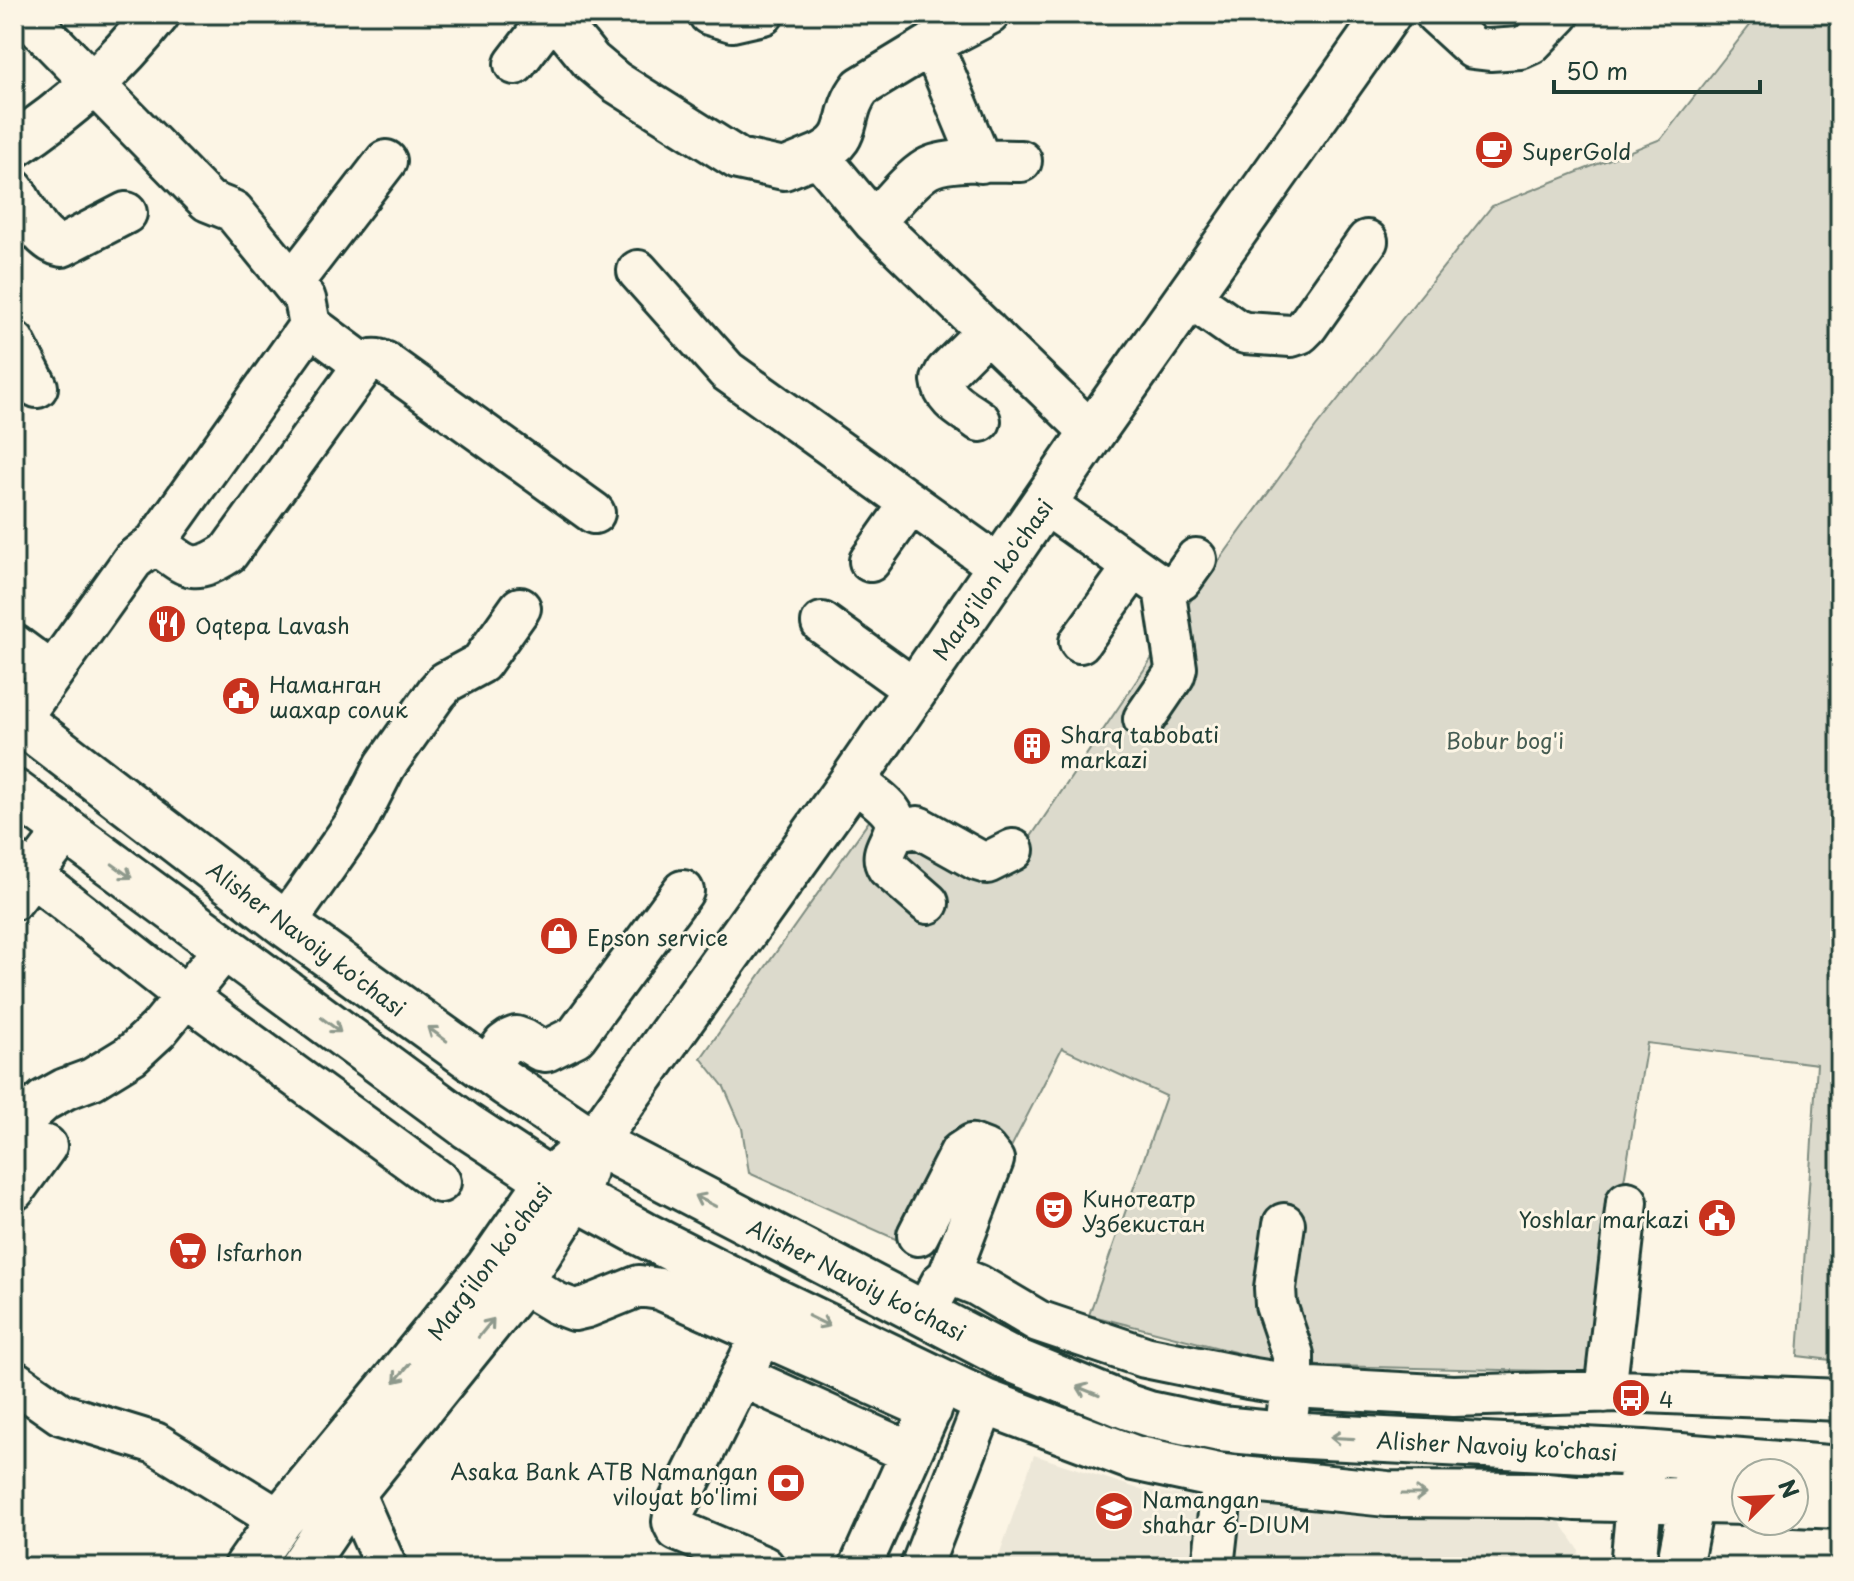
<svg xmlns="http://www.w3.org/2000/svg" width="1854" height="1581" viewBox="0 0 1854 1581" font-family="'Playpen Sans',sans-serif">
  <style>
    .built { fill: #ece7d8 }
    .green { fill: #dcdacc; stroke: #7e8c80; stroke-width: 2 }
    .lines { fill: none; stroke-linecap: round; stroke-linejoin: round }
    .minor-casing { stroke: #1f3d34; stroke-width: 46 }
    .major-casing { stroke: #1f3d34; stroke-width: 50 }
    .minor { stroke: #fcf5e5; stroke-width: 40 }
    .major { stroke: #fcf5e5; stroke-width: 44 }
    .oneway { stroke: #8e998c }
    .labels { text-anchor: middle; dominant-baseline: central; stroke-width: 6; stroke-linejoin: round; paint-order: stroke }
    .poi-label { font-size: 22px; fill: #1f3d34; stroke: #fcf5e5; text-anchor: start }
    .street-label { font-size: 22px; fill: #1f3d34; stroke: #fcf5e5 }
    .park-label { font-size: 22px; fill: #455c52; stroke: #fcf5e5 }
  </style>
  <rect width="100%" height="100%" fill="#fcf5e5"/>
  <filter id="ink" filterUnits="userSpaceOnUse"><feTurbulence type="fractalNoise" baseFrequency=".0125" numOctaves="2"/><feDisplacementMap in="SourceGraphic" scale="16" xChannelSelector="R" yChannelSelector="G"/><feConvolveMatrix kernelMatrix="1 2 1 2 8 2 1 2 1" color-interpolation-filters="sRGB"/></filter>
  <g filter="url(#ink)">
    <path class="built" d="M1034,1455L1139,1489L1215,1500L1205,1567H995Z
      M1236,1502L1556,1516L1579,1550L1576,1567H1226Z"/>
    <path class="green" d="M1759,14H1840V1361L1798,1356L1817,1064L1647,1043L1592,1372L1286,1365L1089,1315L1166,1096L1062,1048L951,1264L749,1173L742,1128L724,1087L701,1058L889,793L955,845L1030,838L1200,587L1316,427L1492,206L1661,139Z"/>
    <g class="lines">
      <g class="minor-casing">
        <path id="minor" d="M41,14L33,22L208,201L233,211L305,299L310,325
          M553,14L591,61L616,82L738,159L784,169L818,155
          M709,14L732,21L763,14
          M989,14L932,44L861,87C838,116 856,138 818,155L874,222L1092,433
          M1436,14L1473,48L1490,50L1520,48L1531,43L1559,14
          M932,44L981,162
          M515,64L553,14
          M14,190C27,210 38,241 62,246L126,213
          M874,222C889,206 910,179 927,169C947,157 997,161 1021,161
          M638,271L727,371L1000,567
          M292,283L386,161
          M1188,296L1235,329L1245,333L1291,336L1300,333L1307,326L1367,241
          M14,342L37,387
          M980,421C964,409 944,401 942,380L946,372L987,331
          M1044,503L1164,588L1176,668L1174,675L1144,719
          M155,543L310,325L364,365
          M870,561L911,503
          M1164,588L1181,580L1196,559
          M822,623L915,690
          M1080,642L1134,567
          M14,645L52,673
          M19,720L133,560L155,543C186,565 191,577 228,553L364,365C372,359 375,358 384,362L594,513
          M853,780C865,790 884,801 892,814C904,836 875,848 888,868L928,903
          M895,831L918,827L977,860L987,863L1013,850
          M14,861L187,997L440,1182
          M14,899L66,831
          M285,924L356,823L385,766L437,692L446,682L481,663L520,608
          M485,1069L504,1044L511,1039L516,1037L524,1040L540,1050L546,1051L576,1036L683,891
          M14,1133L27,1116L45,1100L65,1089L92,1079L131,1055L158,1030L226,947
          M14,1190L46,1146
          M1284,1224L1275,1288L1276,1305L1293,1355V1371L1288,1411
          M918,1235L960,1153L972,1145L985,1150L993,1160L948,1278
          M521,1282L556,1303L574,1310L587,1307L639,1286L660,1289L931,1410
          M924,1315L942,1282L948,1278L957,1277L977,1285L1038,1321L1145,1357L1248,1378L1311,1388L1453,1396L1620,1391L1840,1400
          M741,1376L911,1453
          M14,1381L61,1414L155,1443L280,1520
          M1605,1392L1627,1202
          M353,1492L386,1567
          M764,1567L677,1530L673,1522L675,1510L773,1312
          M860,1567L941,1386
          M921,1567L985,1402
          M1213,1567L1223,1477"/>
      </g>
      <g class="major-casing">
        <path id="major" d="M14,145C68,110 117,65 157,14
          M14,716L285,924L507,1084L594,1142L1013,1360L1128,1407L1149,1414L1220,1429L1285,1435L1644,1453L1840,1469
          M14,792L467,1126L575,1197L643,1234L773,1300L985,1402L1134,1458L1223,1477L1387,1494L1546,1495L1575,1498L1746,1502
          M1794,1504L1840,1506
          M247,1567L280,1520L488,1268L549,1180L594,1142L853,780L1092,433L1388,14
          M302,1567L353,1492L515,1291L575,1197L584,1170
          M1633,1567L1642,1471
          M1679,1567L1697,1475"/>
      </g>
      <use href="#minor" class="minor"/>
      <use href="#major" class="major"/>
    </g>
    <defs><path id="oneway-shaft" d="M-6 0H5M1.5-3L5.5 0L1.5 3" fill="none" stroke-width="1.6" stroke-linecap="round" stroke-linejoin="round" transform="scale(2)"/></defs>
    <g class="oneway">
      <use href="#oneway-shaft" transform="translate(122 871) rotate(36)"/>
      <use href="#oneway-shaft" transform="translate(331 1025) rotate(37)"/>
      <use href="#oneway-shaft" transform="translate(437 1034) rotate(-144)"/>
      <use href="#oneway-shaft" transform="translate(705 1201) rotate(-153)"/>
      <use href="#oneway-shaft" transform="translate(819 1321) rotate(26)"/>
      <use href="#oneway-shaft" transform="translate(486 1328) rotate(-51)"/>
      <use href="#oneway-shaft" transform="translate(402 1373) rotate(130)"/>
      <use href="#oneway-shaft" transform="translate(1088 1391) rotate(-158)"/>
      <use href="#oneway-shaft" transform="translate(1342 1438) rotate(-177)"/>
      <use href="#oneway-shaft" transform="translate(1414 1494)"/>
    </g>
  </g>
  <defs>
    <g id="cafe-disc" transform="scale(2)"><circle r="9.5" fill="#c8321e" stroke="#fcf5e5"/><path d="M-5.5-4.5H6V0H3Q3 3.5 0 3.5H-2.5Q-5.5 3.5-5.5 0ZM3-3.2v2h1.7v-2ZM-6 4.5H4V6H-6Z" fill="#fff"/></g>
    <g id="restaurant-disc" transform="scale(2)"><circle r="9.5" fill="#c8321e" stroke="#fcf5e5"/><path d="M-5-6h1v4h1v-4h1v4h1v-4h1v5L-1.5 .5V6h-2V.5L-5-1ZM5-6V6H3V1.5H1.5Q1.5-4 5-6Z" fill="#fff"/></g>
    <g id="civic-disc" transform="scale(2)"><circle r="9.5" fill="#c8321e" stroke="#fcf5e5"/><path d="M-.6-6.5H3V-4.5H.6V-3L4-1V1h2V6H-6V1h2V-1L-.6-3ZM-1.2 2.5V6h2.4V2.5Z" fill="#fff"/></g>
    <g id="building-disc" transform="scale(2)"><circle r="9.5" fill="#c8321e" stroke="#fcf5e5"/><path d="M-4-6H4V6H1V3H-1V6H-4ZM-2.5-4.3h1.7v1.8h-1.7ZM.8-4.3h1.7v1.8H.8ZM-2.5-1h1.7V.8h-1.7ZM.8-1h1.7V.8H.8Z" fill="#fff"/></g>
    <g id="shop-disc" transform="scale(2)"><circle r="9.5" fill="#c8321e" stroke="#fcf5e5"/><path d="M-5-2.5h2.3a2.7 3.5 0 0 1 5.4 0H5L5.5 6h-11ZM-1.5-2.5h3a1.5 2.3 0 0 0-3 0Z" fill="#fff"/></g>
    <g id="theatre-disc" transform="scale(2)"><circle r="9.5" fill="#c8321e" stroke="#fcf5e5"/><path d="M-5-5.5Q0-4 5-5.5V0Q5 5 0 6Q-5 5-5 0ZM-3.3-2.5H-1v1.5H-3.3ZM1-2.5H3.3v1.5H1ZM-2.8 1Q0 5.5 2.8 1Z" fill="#fff"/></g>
    <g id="supermarket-disc" transform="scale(2)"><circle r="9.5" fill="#c8321e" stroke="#fcf5e5"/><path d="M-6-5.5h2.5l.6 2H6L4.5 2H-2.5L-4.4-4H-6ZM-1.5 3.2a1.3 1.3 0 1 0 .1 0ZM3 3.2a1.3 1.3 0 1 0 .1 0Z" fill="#fff"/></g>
    <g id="bus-disc" transform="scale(2)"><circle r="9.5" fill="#c8321e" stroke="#fcf5e5"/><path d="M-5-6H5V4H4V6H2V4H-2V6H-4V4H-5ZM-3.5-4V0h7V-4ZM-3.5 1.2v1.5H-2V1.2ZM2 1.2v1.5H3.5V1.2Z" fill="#fff"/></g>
    <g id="bank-disc" transform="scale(2)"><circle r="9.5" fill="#c8321e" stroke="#fcf5e5"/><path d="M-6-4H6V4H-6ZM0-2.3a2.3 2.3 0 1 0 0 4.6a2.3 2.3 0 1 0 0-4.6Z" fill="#fff"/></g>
    <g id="school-disc" transform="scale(2)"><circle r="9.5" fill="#c8321e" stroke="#fcf5e5"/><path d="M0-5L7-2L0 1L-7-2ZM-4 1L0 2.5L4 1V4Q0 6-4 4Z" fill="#fff"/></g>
  </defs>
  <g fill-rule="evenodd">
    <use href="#cafe-disc" x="1494" y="150"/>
    <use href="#restaurant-disc" x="167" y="624"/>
    <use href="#civic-disc" x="241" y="696"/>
    <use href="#building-disc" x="1032" y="746"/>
    <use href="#shop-disc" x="559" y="936"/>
    <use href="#theatre-disc" x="1054" y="1210"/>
    <use href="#civic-disc" x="1717" y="1218"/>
    <use href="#supermarket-disc" x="188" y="1251"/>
    <use href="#bus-disc" x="1631" y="1398"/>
    <use href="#bank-disc" x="786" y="1483"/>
    <use href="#school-disc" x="1114" y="1511"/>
  </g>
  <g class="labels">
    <g class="poi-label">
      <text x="1522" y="150">SuperGold</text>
      <text x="195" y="624">Oqtepa Lavash</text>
      <text x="269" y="683">Наманган<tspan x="269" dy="25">шахар солик</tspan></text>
      <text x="1060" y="733">Sharq tabobati<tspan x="1060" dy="25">markazi</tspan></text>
      <text x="587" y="936">Epson service</text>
      <text x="1082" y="1197">Кинотеатр<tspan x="1082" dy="25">Узбекистан</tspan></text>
      <text x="1689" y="1218" text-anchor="end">Yoshlar markazi</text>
      <text x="216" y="1251">Isfarhon</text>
      <text x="1659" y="1398">4</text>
      <text x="758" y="1470" text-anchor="end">Asaka Bank ATB Namangan<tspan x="758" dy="25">viloyat bo'limi</tspan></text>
      <text x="1142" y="1498">Namangan<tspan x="1142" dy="25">shahar 6-DIUM</tspan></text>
    </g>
    <g class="street-label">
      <text transform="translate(992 579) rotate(-55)">Marg'ilon ko'chasi</text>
      <text transform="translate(307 938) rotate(37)">Alisher Navoiy ko'chasi</text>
      <text transform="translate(489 1261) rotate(-53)">Margʻilon koʻchasi</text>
      <text transform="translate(857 1279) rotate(27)">Alisher Navoiy ko'chasi</text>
      <text transform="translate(1497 1445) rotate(3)">Alisher Navoiy ko'chasi</text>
    </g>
    <g class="park-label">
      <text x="1505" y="739">Bobur bog'i</text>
    </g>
  </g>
  <rect width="1854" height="1581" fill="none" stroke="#fcf5e5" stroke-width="48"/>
  <rect x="24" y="24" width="1806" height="1533" fill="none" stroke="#1f3d34" stroke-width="3" filter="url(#ink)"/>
  <g transform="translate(1770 1497) rotate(66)"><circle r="38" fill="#fcf5e5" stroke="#a4ab9e" stroke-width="2"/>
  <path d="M0-6L14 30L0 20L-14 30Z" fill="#c8321e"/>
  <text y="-12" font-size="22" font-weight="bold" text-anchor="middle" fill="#1f3d34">N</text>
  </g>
  <path d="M1554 80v12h206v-12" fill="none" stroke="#1f3d34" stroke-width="4"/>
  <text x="1566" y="80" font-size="24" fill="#1f3d34" stroke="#fcf5e5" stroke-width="6" paint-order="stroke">50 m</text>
</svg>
